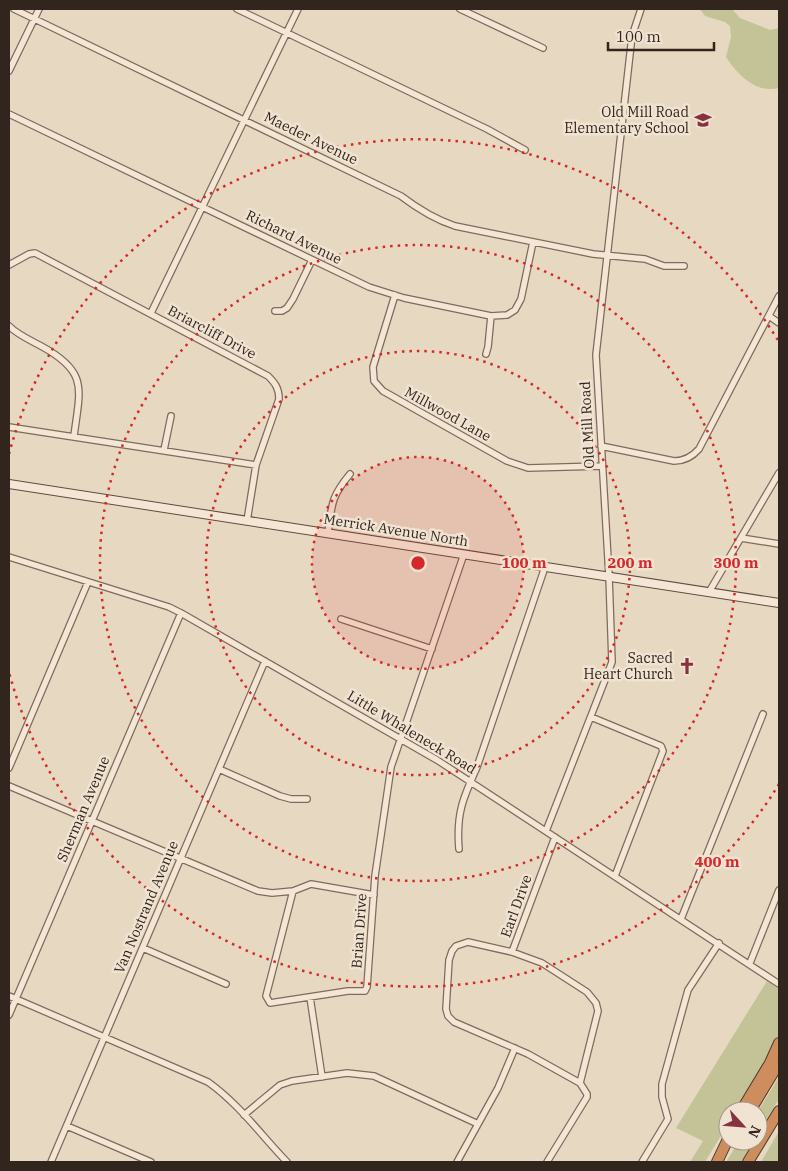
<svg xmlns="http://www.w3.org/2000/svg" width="788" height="1171" viewBox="0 0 788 1171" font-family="'IBM Plex Serif',serif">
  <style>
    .green { fill: #c4c398 }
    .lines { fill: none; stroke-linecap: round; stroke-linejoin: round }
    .minor-casing { stroke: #7f6a5c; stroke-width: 8 }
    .secondary-casing { stroke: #614c3f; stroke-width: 10 }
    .motorway-casing { stroke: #4d3a30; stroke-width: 12 }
    .minor { stroke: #f4e6d4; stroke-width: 5.5 }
    .secondary { stroke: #f4e6d4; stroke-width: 8 }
    .motorway { stroke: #cd8d5d; stroke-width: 10 }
    .ring { fill: none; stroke: #d62828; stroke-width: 2.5; stroke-dasharray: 2.5 5 }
    .labels { text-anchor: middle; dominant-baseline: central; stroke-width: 5; stroke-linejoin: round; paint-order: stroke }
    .poi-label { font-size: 14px; fill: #31251e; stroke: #f0e3d1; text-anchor: end }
    .street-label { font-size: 14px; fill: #31251e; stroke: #f0e3d1 }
    .centre { fill: #d62828; stroke: #f0e3d1; stroke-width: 2.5 }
    .ring-label { font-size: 15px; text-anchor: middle; font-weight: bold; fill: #d62828; stroke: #f0e3d1; stroke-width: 5; stroke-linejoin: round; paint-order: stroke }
  </style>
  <rect width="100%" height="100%" fill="#e7d8c2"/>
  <path class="green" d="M700,9H732L740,18L770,30L779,28V88C756,94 737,74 726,57L731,37L730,26L725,22L705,16Z
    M767,981L779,989V1034L770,1056L736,1111H728V1124L705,1162H690L703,1141L676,1128Z
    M779,1077V1099L758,1134V1111Z
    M779,1131V1162H761Z
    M739,1141H754L741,1162H726Z"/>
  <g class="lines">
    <g class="minor-casing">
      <path id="minor" d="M14,9L401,196C418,209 434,219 455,226L593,254L645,259L664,266H684
        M237,9L487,129L525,150
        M460,9L543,48
        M9,71L39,9
        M9,114L369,287L404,298L491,316L507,315L515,310L521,299L533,242
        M9,265L29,254L35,253L268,376C275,383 279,388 279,399L256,465L247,521
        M395,295L373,367L374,381L383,391L507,461L528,468L602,466
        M275,311H282L287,308L293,299L312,260
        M151,313L298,9
        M769,316L779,323
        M9,326C18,335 30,340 41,346C89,372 80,389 74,436
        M486,354L488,347L491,316
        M9,427L256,465
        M601,446L674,461C685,461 692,457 699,449L779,296
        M164,450L171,416
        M328,532C332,504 331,497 350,474
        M741,538L779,544
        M9,557L169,607L181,613L437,760L779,984
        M709,592L779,473
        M341,619L432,649
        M591,717L661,746L663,751L615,876
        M9,768L88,582
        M219,769L280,796L291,799H307
        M9,786L258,891L272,893L293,891L311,884L374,895
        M546,831L612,662L609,576L596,355L632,36L641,9
        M459,849C456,814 463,798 477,767L545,567
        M293,891L266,996L270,1003L348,991H365L367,987L375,876L391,767L464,554
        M681,919L763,714
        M143,948L226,984
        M512,952L555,837
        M750,963L779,890
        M9,996L208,1082C239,1104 261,1135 287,1162
        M310,997L322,1077
        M9,1015L181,613
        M244,1115L280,1085L292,1081L347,1073L374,1076L478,1124
        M67,1126L151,1162
        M51,1162L265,661
        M457,1162L498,1088L515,1048
        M547,1162L587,1097V1094L580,1083L598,1011L596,1003L587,992L542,963L512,952L468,942L456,946L452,951L449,960L446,1009L448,1016L454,1022L528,1054L580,1083
        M642,1162L668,1119L662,1097V1084L688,990L719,943"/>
    </g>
    <g class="secondary-casing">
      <path id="secondary" d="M9,484L779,603"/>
    </g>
    <g class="motorway-casing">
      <path id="motorway" d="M741,1111L770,1063L779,1043
        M750,1111L779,1063
        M717,1162L728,1139
        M748,1162L779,1111"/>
    </g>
    <use href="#minor" class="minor"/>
    <use href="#secondary" class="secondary"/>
    <use href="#motorway" class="motorway"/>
  </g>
  <circle cx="418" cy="563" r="106" fill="#d62828" fill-opacity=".12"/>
  <g class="ring">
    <circle cx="418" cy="563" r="106"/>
    <circle cx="418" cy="563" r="212"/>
    <circle cx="418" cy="563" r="318"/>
    <path d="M779 784A423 423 0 0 1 9 672M9 454A423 423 0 0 1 779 342"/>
  </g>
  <defs>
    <g id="school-bare" transform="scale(1.35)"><path d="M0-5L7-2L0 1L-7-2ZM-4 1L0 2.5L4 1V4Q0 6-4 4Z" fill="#86333f" stroke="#f0e3d1" stroke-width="2.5" paint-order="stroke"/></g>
    <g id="church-bare" transform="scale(1.35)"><path d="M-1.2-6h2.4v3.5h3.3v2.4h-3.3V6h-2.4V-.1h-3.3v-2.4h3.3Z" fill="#86333f" stroke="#f0e3d1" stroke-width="2.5" paint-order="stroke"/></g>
  </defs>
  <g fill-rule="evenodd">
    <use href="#school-bare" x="703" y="120"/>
    <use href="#church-bare" x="687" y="666"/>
  </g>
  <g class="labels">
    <g class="poi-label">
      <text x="689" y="112">Old Mill Road<tspan x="689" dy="16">Elementary School</tspan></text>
      <text x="673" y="658">Sacred<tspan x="673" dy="16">Heart Church</tspan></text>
    </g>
    <g class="street-label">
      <text transform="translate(311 138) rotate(26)">Maeder Avenue</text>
      <text transform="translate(294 237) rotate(26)">Richard Avenue</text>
      <text transform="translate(212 332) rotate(28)">Briarcliff Drive</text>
      <text transform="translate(448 414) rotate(29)">Millwood Lane</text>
      <text transform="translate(587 425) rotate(-93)">Old Mill Road</text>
      <text transform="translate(396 530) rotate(9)">Merrick Avenue North</text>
      <text transform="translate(412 732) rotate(31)">Little Whaleneck Road</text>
      <text transform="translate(83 809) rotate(-67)">Sherman Avenue</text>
      <text transform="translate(516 906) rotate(-70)">Earl Drive</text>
      <text transform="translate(146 907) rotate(-67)">Van Nostrand Avenue</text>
      <text transform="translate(359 931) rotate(-86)">Brian Drive</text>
    </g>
  </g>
  <circle cx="418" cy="563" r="8" class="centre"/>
  <g class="ring-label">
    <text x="524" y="568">100 m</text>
    <text x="630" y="568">200 m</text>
    <text x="736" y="568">300 m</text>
    <text x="717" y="867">400 m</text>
  </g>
  <rect width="788" height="1171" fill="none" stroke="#31251e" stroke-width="20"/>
  <g transform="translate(743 1126) rotate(116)"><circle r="24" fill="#f0e3d1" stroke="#a49789"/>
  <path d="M0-4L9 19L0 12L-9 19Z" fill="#86333f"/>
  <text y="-8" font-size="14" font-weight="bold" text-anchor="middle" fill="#31251e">N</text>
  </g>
  <path d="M608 42v8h106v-8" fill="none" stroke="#31251e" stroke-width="2.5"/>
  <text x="616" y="42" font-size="15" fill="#31251e" stroke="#f0e3d1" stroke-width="4" paint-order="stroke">100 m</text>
</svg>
